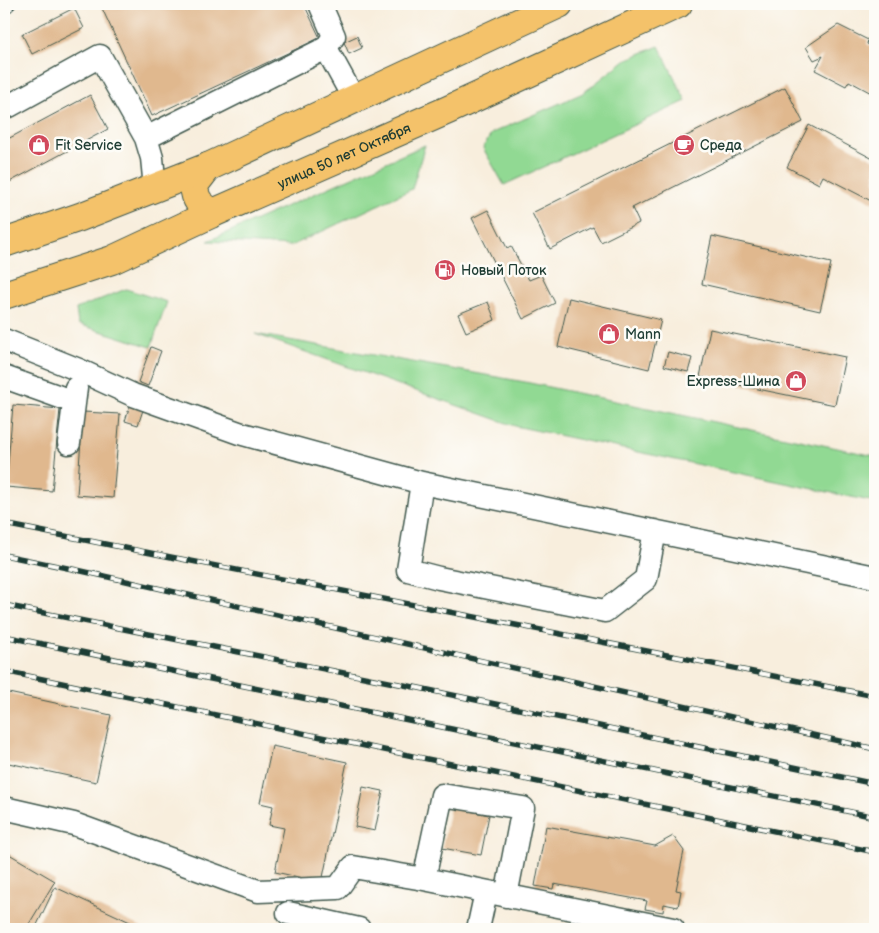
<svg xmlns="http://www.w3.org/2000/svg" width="879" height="933" viewBox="0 0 879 933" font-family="'Balsamiq Sans',sans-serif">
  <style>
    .green { fill: #91d993; stroke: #588b64 }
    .building { fill: #e0b88e }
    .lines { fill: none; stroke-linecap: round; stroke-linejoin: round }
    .minor-casing { stroke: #40584d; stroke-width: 25 }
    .major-casing { stroke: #40584d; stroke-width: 30 }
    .minor { stroke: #fff; stroke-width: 22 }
    .major { stroke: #f4c26a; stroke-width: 28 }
    .rail-casing { stroke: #1f3d34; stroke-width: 5.5 }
    .rail { stroke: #fdfcf7; stroke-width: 4; stroke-dasharray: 11; stroke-linecap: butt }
    .labels { text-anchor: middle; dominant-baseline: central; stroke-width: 5; stroke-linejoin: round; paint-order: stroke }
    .poi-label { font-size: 14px; fill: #1f3d34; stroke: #fdfcf7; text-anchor: start }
    .street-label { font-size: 14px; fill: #1f3d34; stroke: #fdfcf7 }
  </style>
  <rect width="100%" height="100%" fill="#fdfcf7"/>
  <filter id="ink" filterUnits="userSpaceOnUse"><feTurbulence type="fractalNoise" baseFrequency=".02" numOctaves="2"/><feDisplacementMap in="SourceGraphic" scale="10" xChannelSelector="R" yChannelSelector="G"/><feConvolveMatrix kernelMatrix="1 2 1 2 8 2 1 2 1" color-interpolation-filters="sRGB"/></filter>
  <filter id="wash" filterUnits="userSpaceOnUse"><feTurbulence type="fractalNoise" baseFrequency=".0096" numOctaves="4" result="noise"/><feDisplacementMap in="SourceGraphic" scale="20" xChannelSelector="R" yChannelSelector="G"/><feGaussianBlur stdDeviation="1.12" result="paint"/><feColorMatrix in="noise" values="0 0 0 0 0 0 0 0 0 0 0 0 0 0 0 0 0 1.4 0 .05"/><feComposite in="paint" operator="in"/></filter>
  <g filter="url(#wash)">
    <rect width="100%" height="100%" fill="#f8eedd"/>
    <path class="green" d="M659,46L686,101L504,185L483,148L492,133L583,93L625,60Z
      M425,145L412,189L291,246L208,241Z
      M126,289L167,302L151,347L78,324L76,309Z
      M255,334L525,382L875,456V502L515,426Z"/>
    <g id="blocks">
      <path class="building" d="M100,4H304L320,38L152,116Z
        M74,8L84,28L32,54L22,34Z
        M838,25L868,40L867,44L875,48V95L849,81L846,86L815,70L823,56L814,60L806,47Z
        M357,36L362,48L349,54L344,42Z
        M785,87L803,122L632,208L639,223L601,242L593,227L550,249L532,213Z
        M90,95L108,129L4,185V141Z
        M809,125L875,160V203L823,176L819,184L787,167Z
        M488,210L507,248L511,246L529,280L541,275L555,303L523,319L472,218Z
        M712,236L831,263L820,311L702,284Z
        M569,298L661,320L649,369L558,347Z
        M488,302L495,320L466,332L458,314Z
        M710,329L845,357L835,405L700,377Z
        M151,347L161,351L148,386L138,382Z
        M668,352L692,358L688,372L664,366Z
        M13,405L60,409L52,491L6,487Z
        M130,405L143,410L138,425L125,421Z
        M83,412L120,414L113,498L77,495Z
        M4,692L111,715L96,782L4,762Z
        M272,746L347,762L322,882L275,872L284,828L269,825L273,806L260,803Z
        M363,787L383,791L375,831L355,827Z
        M450,807L489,815L481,855L442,848Z
        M546,826L655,846L673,836L684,851L676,890L681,891L678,907L664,904L663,912L645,909L647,901L554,884L553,889L535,886Z
        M4,851L55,881L26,929H4Z
        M55,887L145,929H35Z"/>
    </g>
  </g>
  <g filter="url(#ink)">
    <use href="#blocks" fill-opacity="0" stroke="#40584d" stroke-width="1"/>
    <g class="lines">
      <g class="minor-casing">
        <path id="minor" d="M320,4L334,36L326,48
          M9,106L100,56L146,138L152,158L155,188
          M146,138L326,48L354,99
          M4,340L79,370L133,395L239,433L422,483L875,577
          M4,377L74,402
          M69,443L76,388
          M422,483L408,570L439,578L605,611L646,579L655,531
          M4,808L74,824L258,891L338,888L353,867L424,879L673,929
          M424,879L442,795L523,808L506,896
          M288,913L359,929
          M478,929L486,892"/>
      </g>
      <g class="major-casing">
        <g id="major">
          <path d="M208,167L194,185C195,201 200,205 213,213"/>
          <path d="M4,243L80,217L208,167L559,4"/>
          <path id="s1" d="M4,295L112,260L213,213L448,110L678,4"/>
        </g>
      </g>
      <use href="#minor" class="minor"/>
      <use href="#major" class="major"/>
      <g class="rail-casing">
        <path id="rail" d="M4,15L15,4
          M4,524L875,696
          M4,555L77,570L875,749
          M4,605L419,688L875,784
          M4,636L875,817
          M4,671L875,852"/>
      </g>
      <use href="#rail" class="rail"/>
    </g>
  </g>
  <defs>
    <g id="shop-disc" transform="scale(1.125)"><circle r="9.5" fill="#d1495b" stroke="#fdfcf7"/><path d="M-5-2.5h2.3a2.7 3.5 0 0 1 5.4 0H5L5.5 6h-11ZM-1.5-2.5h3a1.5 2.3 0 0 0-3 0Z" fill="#fff"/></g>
    <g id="cafe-disc" transform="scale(1.125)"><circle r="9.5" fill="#d1495b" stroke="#fdfcf7"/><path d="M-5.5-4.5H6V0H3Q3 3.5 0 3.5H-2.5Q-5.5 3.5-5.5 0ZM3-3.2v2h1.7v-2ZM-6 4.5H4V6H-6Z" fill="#fff"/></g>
    <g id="fuel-disc" transform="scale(1.125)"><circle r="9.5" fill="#d1495b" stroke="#fdfcf7"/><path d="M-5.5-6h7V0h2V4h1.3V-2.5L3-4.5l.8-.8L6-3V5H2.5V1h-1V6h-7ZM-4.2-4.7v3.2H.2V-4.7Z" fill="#fff"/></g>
  </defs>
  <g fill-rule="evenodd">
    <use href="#shop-disc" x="39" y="145"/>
    <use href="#cafe-disc" x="684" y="145"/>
    <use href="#fuel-disc" x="445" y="270"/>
    <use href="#shop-disc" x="609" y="334"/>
    <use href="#shop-disc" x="796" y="381"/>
  </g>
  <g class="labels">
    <g class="poi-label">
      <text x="55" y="145">Fit Service</text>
      <text x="700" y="145">Среда</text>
      <text x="461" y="270">Новый Поток</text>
      <text x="625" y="334">Mann</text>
      <text x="780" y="381" text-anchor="end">Express-Шина</text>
    </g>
    <g class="street-label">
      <text stroke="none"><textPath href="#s1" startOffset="368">улица 50 лет Октября</textPath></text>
    </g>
  </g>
  <rect width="879" height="933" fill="none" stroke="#fdfcf7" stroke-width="20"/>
</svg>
